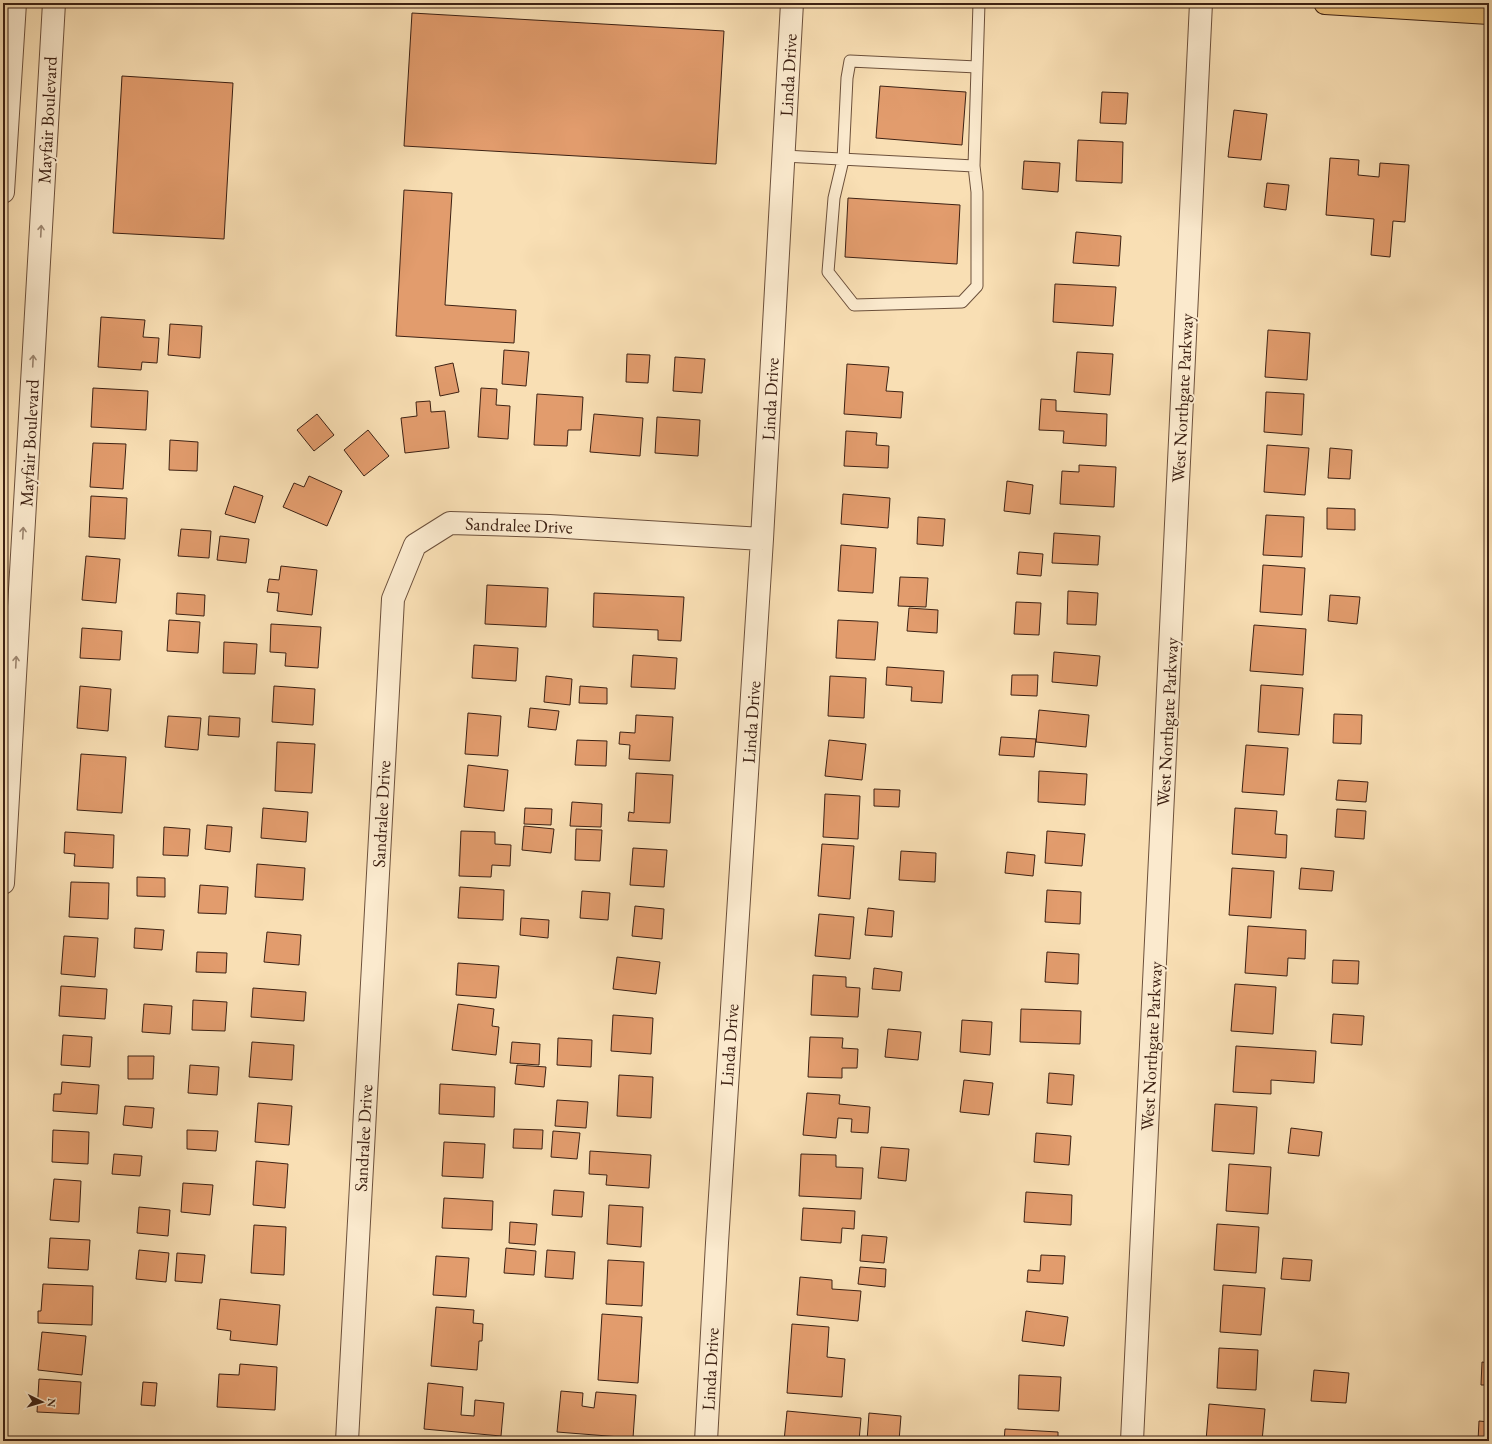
<svg xmlns="http://www.w3.org/2000/svg" width="1492" height="1444" viewBox="0 0 1492 1444" font-family="'EB Garamond',serif">
  <style>
    .building { fill: #e29c6d; stroke: #3d2113 }
    .lines { fill: none; stroke-linecap: round; stroke-linejoin: round }
    .service-casing { stroke: #6c503b; stroke-width: 13 }
    .minor-casing { stroke: #6c503b; stroke-width: 24 }
    .primary-casing { stroke: #3d2113; stroke-width: 24 }
    .service { stroke: #fbeace; stroke-width: 11 }
    .minor { stroke: #fbeace; stroke-width: 22 }
    .primary { stroke: #ecc07a; stroke-width: 22 }
    .oneway { stroke: #9c8670 }
    .labels { text-anchor: middle; dominant-baseline: central; stroke-width: 4; stroke-linejoin: round; paint-order: stroke }
    .street-label { font-size: 18px; fill: #3d2113; stroke: #fbeace }
  </style>
  <rect width="100%" height="100%" fill="#f9dfb4"/>
  <filter id="stains"><feTurbulence type="fractalNoise" baseFrequency=".005" numOctaves="4"/><feColorMatrix values="0 0 0 0 .2 0 0 0 0 .09 0 0 0 0 .02 0 0 0 .5 -.17"/></filter>
  <radialGradient id="worn" r=".72"><stop offset=".6" stop-color="#630" stop-opacity="0"/><stop offset="1" stop-color="#630" stop-opacity=".3"/></radialGradient>
  <path class="building" d="M412,13L724,31L716,164L404,146Z
    M122,76L233,83L224,239L113,233Z
    M880,86L966,92L962,145L876,138Z
    M1102,92L1128,93L1126,124L1100,123Z
    M1234,110L1267,114L1261,160L1228,157Z
    M1078,140L1123,142L1122,183L1076,181Z
    M1330,158L1359,160L1358,175L1379,177L1380,163L1409,165L1405,222L1393,221L1390,257L1371,255L1374,219L1326,215Z
    M1024,161L1060,163L1058,192L1022,189Z
    M1267,183L1289,185L1286,210L1264,207Z
    M404,190L452,193L445,305L516,310L514,343L396,336Z
    M848,198L960,205L957,264L845,257Z
    M1076,232L1121,236L1119,266L1073,263Z
    M1055,284L1116,287L1113,326L1053,322Z
    M101,317L145,320L143,337L159,338L157,363L142,362L141,370L98,367Z
    M170,324L202,326L200,358L168,355Z
    M1268,330L1310,333L1307,380L1265,377Z
    M504,350L529,352L526,386L502,384Z
    M1077,352L1113,354L1110,395L1074,392Z
    M627,354L650,355L648,383L626,382Z
    M675,357L705,359L702,393L673,391Z
    M453,363L459,392L440,396L435,367Z
    M847,364L889,367L886,391L903,392L901,418L844,414Z
    M93,388L148,391L146,430L91,427Z
    M481,388L497,389L496,405L510,406L508,439L478,437Z
    M1266,392L1304,394L1302,435L1264,432Z
    M537,394L583,397L581,430H568L567,446L534,445Z
    M1041,399L1056,400V411L1107,414L1106,446L1063,443L1064,431L1039,430Z
    M430,401L431,412L445,411L449,448L405,453L401,418L417,416L416,402Z
    M317,414L334,435L314,451L297,430Z
    M594,414L643,418L640,456L590,452Z
    M657,417L700,420L698,456L655,453Z
    M368,430L389,456L364,476L344,450Z
    M846,431L877,433L876,445L889,446L888,468L844,466Z
    M170,440L198,442L197,471L169,470Z
    M93,443L126,444L123,489L90,487Z
    M1267,445L1309,448L1305,495L1264,492Z
    M1330,448L1352,450L1350,479L1328,478Z
    M1079,465L1116,467L1114,507L1060,504L1062,471L1079,472Z
    M309,476L342,491L327,526L283,507L294,483L304,487Z
    M1007,481L1033,485L1030,514L1004,511Z
    M234,486L263,496L255,523L225,514Z
    M843,494L890,498L888,528L841,524Z
    M91,496L127,498L125,539L89,537Z
    M1327,508L1355,509V530L1327,529Z
    M1266,515L1304,517L1302,557L1263,555Z
    M918,517L945,519L943,546L917,544Z
    M181,529L211,531L209,558L178,556Z
    M1054,533L1100,536L1098,565L1052,563Z
    M220,536L249,539L246,563L217,560Z
    M841,545L876,548L873,593L838,591Z
    M1019,552L1043,554L1041,576L1017,574Z
    M86,556L120,559L116,603L82,600Z
    M1263,565L1305,568L1302,615L1260,612Z
    M281,566L317,570L312,615L277,611L279,593L267,592L269,579L279,580Z
    M900,577L928,578L926,607L898,606Z
    M487,585L548,588L546,627L485,624Z
    M1068,591L1098,593L1096,625L1067,624Z
    M177,593L205,595L204,616L176,614Z
    M594,593L684,597L681,641L658,640V630L593,627Z
    M1330,595L1360,597L1357,624L1328,621Z
    M1016,602L1041,603L1039,635L1014,634Z
    M909,608L938,610L937,633L907,631Z
    M169,620L200,622L198,653L167,651Z
    M838,620L878,622L875,660L836,658Z
    M271,624L321,627L318,668L285,666L286,653L270,652Z
    M1254,625L1306,629L1303,675L1250,671Z
    M82,628L122,631L120,660L80,658Z
    M224,642L257,644L255,674L223,673Z
    M474,645L518,648L516,681L472,678Z
    M1054,652L1100,656L1097,686L1052,682Z
    M633,655L677,658L675,689L631,687Z
    M887,667L944,671L942,703L911,701L912,687L886,685Z
    M1012,675H1038L1037,696L1011,695Z
    M546,676L572,679L570,705L544,702Z
    M830,676L866,678L864,718L828,716Z
    M1261,685L1303,688L1299,735L1258,732Z
    M80,686L111,689L108,731L77,728Z
    M274,686L315,689L313,725L272,722Z
    M580,686L607,688V704L579,703Z
    M530,708L559,711L556,730L528,727Z
    M1039,710L1089,715L1086,747L1036,742Z
    M468,713L501,716L498,756L465,754Z
    M1334,714L1362,715L1361,744L1333,743Z
    M636,715L673,717L670,761L629,759L630,745L619,744L620,732L635,733Z
    M168,716L201,718L198,750L165,747Z
    M209,716L240,718L239,737L208,735Z
    M1001,737L1036,739L1034,757L999,755Z
    M577,740L607,741L606,766L575,765Z
    M829,740L866,744L862,780L825,776Z
    M277,742L315,744L312,793L275,791Z
    M1246,745L1288,748L1284,795L1242,792Z
    M81,754L126,757L122,813L77,810Z
    M468,765L508,770L504,811L464,807Z
    M1039,771L1087,774L1085,805L1038,802Z
    M636,773L673,775L670,823L628,821L629,812L634,813Z
    M1338,780L1368,782L1366,802L1336,800Z
    M874,789L900,790L899,807L874,806Z
    M825,794L860,796L858,839L823,837Z
    M572,802L602,804L601,827L570,826Z
    M263,808L308,812L306,842L261,838Z
    M525,808L552,809L551,825L524,824Z
    M1235,808L1277,811L1275,834L1287,835L1286,858L1232,854Z
    M1337,809L1366,811L1364,839L1335,837Z
    M207,825L232,827L230,852L205,849Z
    M524,826L554,829L551,853L522,850Z
    M164,827L190,829L188,856L163,855Z
    M576,829L602,830L600,861L575,860Z
    M461,831L495,832V844L511,845L510,866L492,865L491,877L459,876Z
    M1047,831L1085,834L1082,866L1045,863Z
    M65,832L114,835L113,868L74,866L75,854L64,853Z
    M822,844L854,846L850,899L818,896Z
    M633,848L667,850L664,887L630,885Z
    M901,851L936,853L935,882L899,880Z
    M1007,852L1035,855L1033,876L1005,873Z
    M257,864L305,868L303,900L255,897Z
    M1232,868L1274,871L1271,918L1229,915Z
    M1301,868L1334,871L1332,891L1299,889Z
    M137,877L165,878V897L137,896Z
    M71,882L109,883L108,919L69,917Z
    M200,885L228,887L226,914L198,913Z
    M460,887L504,890L503,920L458,918Z
    M1047,890L1081,892L1080,924L1045,922Z
    M582,891L610,893L608,920L580,918Z
    M635,906L664,909L662,939L632,936Z
    M868,908L894,911L892,937L865,935Z
    M819,914L854,917L850,959L815,956Z
    M521,918L549,920L548,938L520,935Z
    M1248,926L1306,930L1305,959L1288,958L1287,976L1245,973Z
    M135,928L164,930L162,950L134,948Z
    M267,932L301,935L299,965L264,962Z
    M64,936L98,938L95,977L61,974Z
    M197,952L227,953L226,973L196,972Z
    M1047,952L1079,954L1078,984L1045,982Z
    M617,957L660,962L656,994L613,989Z
    M1333,960L1359,961L1358,984L1332,983Z
    M458,963L499,966L496,998L456,995Z
    M874,968L902,972L900,991L872,989Z
    M813,975L846,977V987L860,988L858,1017L811,1015Z
    M1235,984L1276,987L1273,1034L1231,1031Z
    M61,986L107,989L105,1019L59,1016Z
    M253,988L306,992L304,1021L251,1017Z
    M193,1000L227,1002L225,1031L192,1030Z
    M144,1004L172,1006L170,1034L142,1032Z
    M458,1004L494,1009L492,1026L499,1027L496,1055L452,1050Z
    M1021,1009L1081,1011L1080,1044L1020,1042Z
    M1333,1014L1364,1016L1362,1045L1331,1043Z
    M613,1015L653,1018L651,1054L611,1051Z
    M962,1020L992,1022L990,1055L960,1052Z
    M888,1029L921,1032L918,1060L885,1057Z
    M63,1035L92,1037L90,1067L61,1065Z
    M810,1037L843,1038L842,1048L858,1049L857,1068H842V1078L808,1077Z
    M558,1038L592,1040L591,1067L557,1065Z
    M252,1042L294,1045L292,1080L249,1077Z
    M512,1042L540,1044L539,1065L510,1063Z
    M1236,1046L1316,1051L1314,1083L1271,1080V1094L1233,1092Z
    M128,1056H154L153,1079H128Z
    M190,1065L219,1067L217,1095L188,1093Z
    M517,1065L546,1067L544,1087L515,1084Z
    M1049,1073L1074,1075L1072,1105L1047,1103Z
    M619,1075L653,1077L651,1118L617,1116Z
    M964,1080L993,1083L989,1115L960,1112Z
    M62,1082L99,1085L97,1114L53,1111L54,1094H61Z
    M440,1084L495,1087L494,1117L439,1114Z
    M807,1093L840,1095L839,1104L870,1107L868,1133L851,1132L852,1119L838,1118L836,1138L803,1135Z
    M557,1100L588,1102L586,1128L555,1126Z
    M258,1103L292,1106L289,1145L255,1142Z
    M1215,1104L1257,1107L1254,1154L1212,1151Z
    M125,1106L154,1108L152,1128L123,1125Z
    M1291,1128L1322,1132L1319,1156L1288,1153Z
    M514,1129L543,1130L542,1149L513,1148Z
    M53,1130L89,1132L88,1164L52,1162Z
    M187,1130L218,1131L216,1151L187,1149Z
    M553,1131L580,1133L577,1159L551,1157Z
    M1036,1133L1071,1136L1069,1165L1034,1162Z
    M444,1142L485,1144L483,1178L442,1176Z
    M881,1147L909,1149L906,1181L878,1178Z
    M590,1151L651,1155L649,1188L606,1185L607,1175L589,1174Z
    M114,1154L142,1156L140,1176L112,1174Z
    M801,1154L836,1155V1167L863,1168L861,1199L799,1196Z
    M256,1161L288,1164L285,1208L253,1205Z
    M1229,1164L1271,1167L1268,1214L1226,1211Z
    M54,1179L81,1181L79,1222L50,1220Z
    M183,1183L213,1185L210,1215L181,1212Z
    M554,1190L584,1192L582,1217L552,1215Z
    M1026,1192L1072,1195L1071,1225L1024,1222Z
    M444,1198L493,1201L492,1230L442,1228Z
    M609,1205L643,1207L641,1247L607,1244Z
    M139,1207L170,1210L168,1236L137,1233Z
    M803,1208L855,1211L854,1229L842,1228L841,1243L801,1240Z
    M510,1222L537,1224L535,1245L509,1243Z
    M1217,1224L1259,1227L1256,1273L1214,1270Z
    M254,1225L286,1227L284,1275L251,1273Z
    M862,1235L887,1237L884,1263L860,1261Z
    M50,1238L90,1240L88,1270L48,1268Z
    M506,1248L536,1251L534,1275L504,1273Z
    M139,1250L169,1253L166,1282L136,1279Z
    M547,1250L575,1252L573,1279L545,1277Z
    M177,1253L205,1255L202,1283L175,1281Z
    M1041,1255L1065,1256L1063,1284L1027,1282L1028,1270L1040,1271Z
    M436,1256L469,1258L466,1297L433,1295Z
    M1283,1258L1312,1260L1310,1281L1281,1279Z
    M608,1260L644,1262L642,1306L606,1304Z
    M860,1267L886,1269L885,1287L858,1284Z
    M800,1277L832,1280V1289L861,1291L858,1321L797,1315Z
    M43,1284L93,1286L92,1325L38,1323V1311H41Z
    M1223,1285L1265,1288L1261,1335L1220,1332Z
    M220,1299L280,1305L277,1345L230,1340L231,1331L217,1329Z
    M436,1307L474,1310L473,1323L483,1324L482,1341H479L477,1370L431,1366Z
    M1026,1311L1068,1317L1064,1346L1022,1341Z
    M602,1314L642,1317L638,1383L598,1380Z
    M792,1324L829,1327L827,1357L845,1359L842,1397L787,1393Z
    M42,1332L86,1336L82,1375L38,1370Z
    M1219,1348L1258,1350L1256,1390L1217,1388Z
    M1482,1362L1489,1363V1385H1481Z
    M240,1364L277,1367L275,1410L217,1407L219,1374L239,1375Z
    M1314,1370L1349,1373L1346,1403L1311,1401Z
    M1019,1375L1061,1377L1059,1411L1018,1409Z
    M39,1379L81,1382L79,1414L37,1412Z
    M143,1382L157,1383L155,1406L141,1405Z
    M428,1383L463,1387L461,1415L474,1416L475,1400L504,1403L501,1436L424,1429Z
    M561,1391L583,1393L582,1406L594,1408L596,1392L636,1395L633,1438L557,1432Z
    M1209,1404L1265,1409L1262,1441H1206Z
    M787,1411L861,1418L859,1441H784Z
    M869,1413L901,1416L899,1441H867Z
    M1479,1421L1489,1422V1441H1478Z
    M1005,1429L1058,1432V1441H1004Z"/>
  <g class="lines">
    <g class="service-casing">
      <path id="service" d="M784,156L974,166L979,3
        M974,166L977,192V286L962,302L854,305L828,272L834,198L843,160L847,78L850,61L977,67"/>
    </g>
    <g class="minor-casing">
      <path id="minor" d="M3,192L15,3
        M3,883L54,3
        M347,1441L393,599L415,545L450,523L549,526L762,539
        M706,1441L717,1243L762,539L792,3
        M1132,1441L1201,3"/>
    </g>
    <g class="primary-casing">
      <path id="primary" d="M1325,3L1489,13"/>
    </g>
    <use href="#service" class="service"/>
    <use href="#minor" class="minor"/>
    <use href="#primary" class="primary"/>
  </g>
  <defs><path id="oneway-shaft" d="M-6 0H5M1.5-3L5.5 0L1.5 3" fill="none" stroke-width="1.6" stroke-linecap="round" stroke-linejoin="round"/></defs>
  <g class="oneway">
    <use href="#oneway-shaft" transform="translate(41 231) rotate(-87)"/>
    <use href="#oneway-shaft" transform="translate(33 361) rotate(-87)"/>
    <use href="#oneway-shaft" transform="translate(23 533) rotate(-87)"/>
    <use href="#oneway-shaft" transform="translate(16 662) rotate(-87)"/>
  </g>
  <g class="labels">
    <g class="street-label">
      <text transform="translate(788 75) rotate(-87)">Linda Drive</text>
      <text transform="translate(47 120) rotate(-87)">Mayfair Boulevard</text>
      <text transform="translate(1182 398) rotate(-87)">West Northgate Parkway</text>
      <text transform="translate(770 399) rotate(-87)">Linda Drive</text>
      <text transform="translate(29 443) rotate(-87)">Mayfair Boulevard</text>
      <text transform="translate(519 525) rotate(2)">Sandralee Drive</text>
      <text transform="translate(751 722) rotate(-86)">Linda Drive</text>
      <text transform="translate(1167 722) rotate(-87)">West Northgate Parkway</text>
      <text transform="translate(381 814) rotate(-87)">Sandralee Drive</text>
      <text transform="translate(729 1045) rotate(-86)">Linda Drive</text>
      <text transform="translate(1151 1046) rotate(-87)">West Northgate Parkway</text>
      <text transform="translate(363 1138) rotate(-87)">Sandralee Drive</text>
      <text transform="translate(710 1369) rotate(-87)">Linda Drive</text>
    </g>
  </g>
  <rect width="1492" height="1444" fill="none" stroke="#f9dfb4" stroke-width="16"/>
  <rect x="4" y="4" width="1484" height="1436" fill="none" stroke="#3d2113" stroke-width="2"/>
  <rect x="8" y="8" width="1476" height="1428" fill="none" stroke="#3d2113"/>
  <g transform="translate(42 1402) rotate(95)" stroke="#fbeace" stroke-width="3" paint-order="stroke">
  <path d="M0-3L7 15L0 10L-7 15Z" fill="#3d2113"/>
  <text y="-6" font-size="11" font-weight="bold" text-anchor="middle" fill="#3d2113">N</text>
  </g>
  <rect width="100%" height="100%" filter="url(#stains)"/>
  <rect width="100%" height="100%" fill="url(#worn)"/>
</svg>
